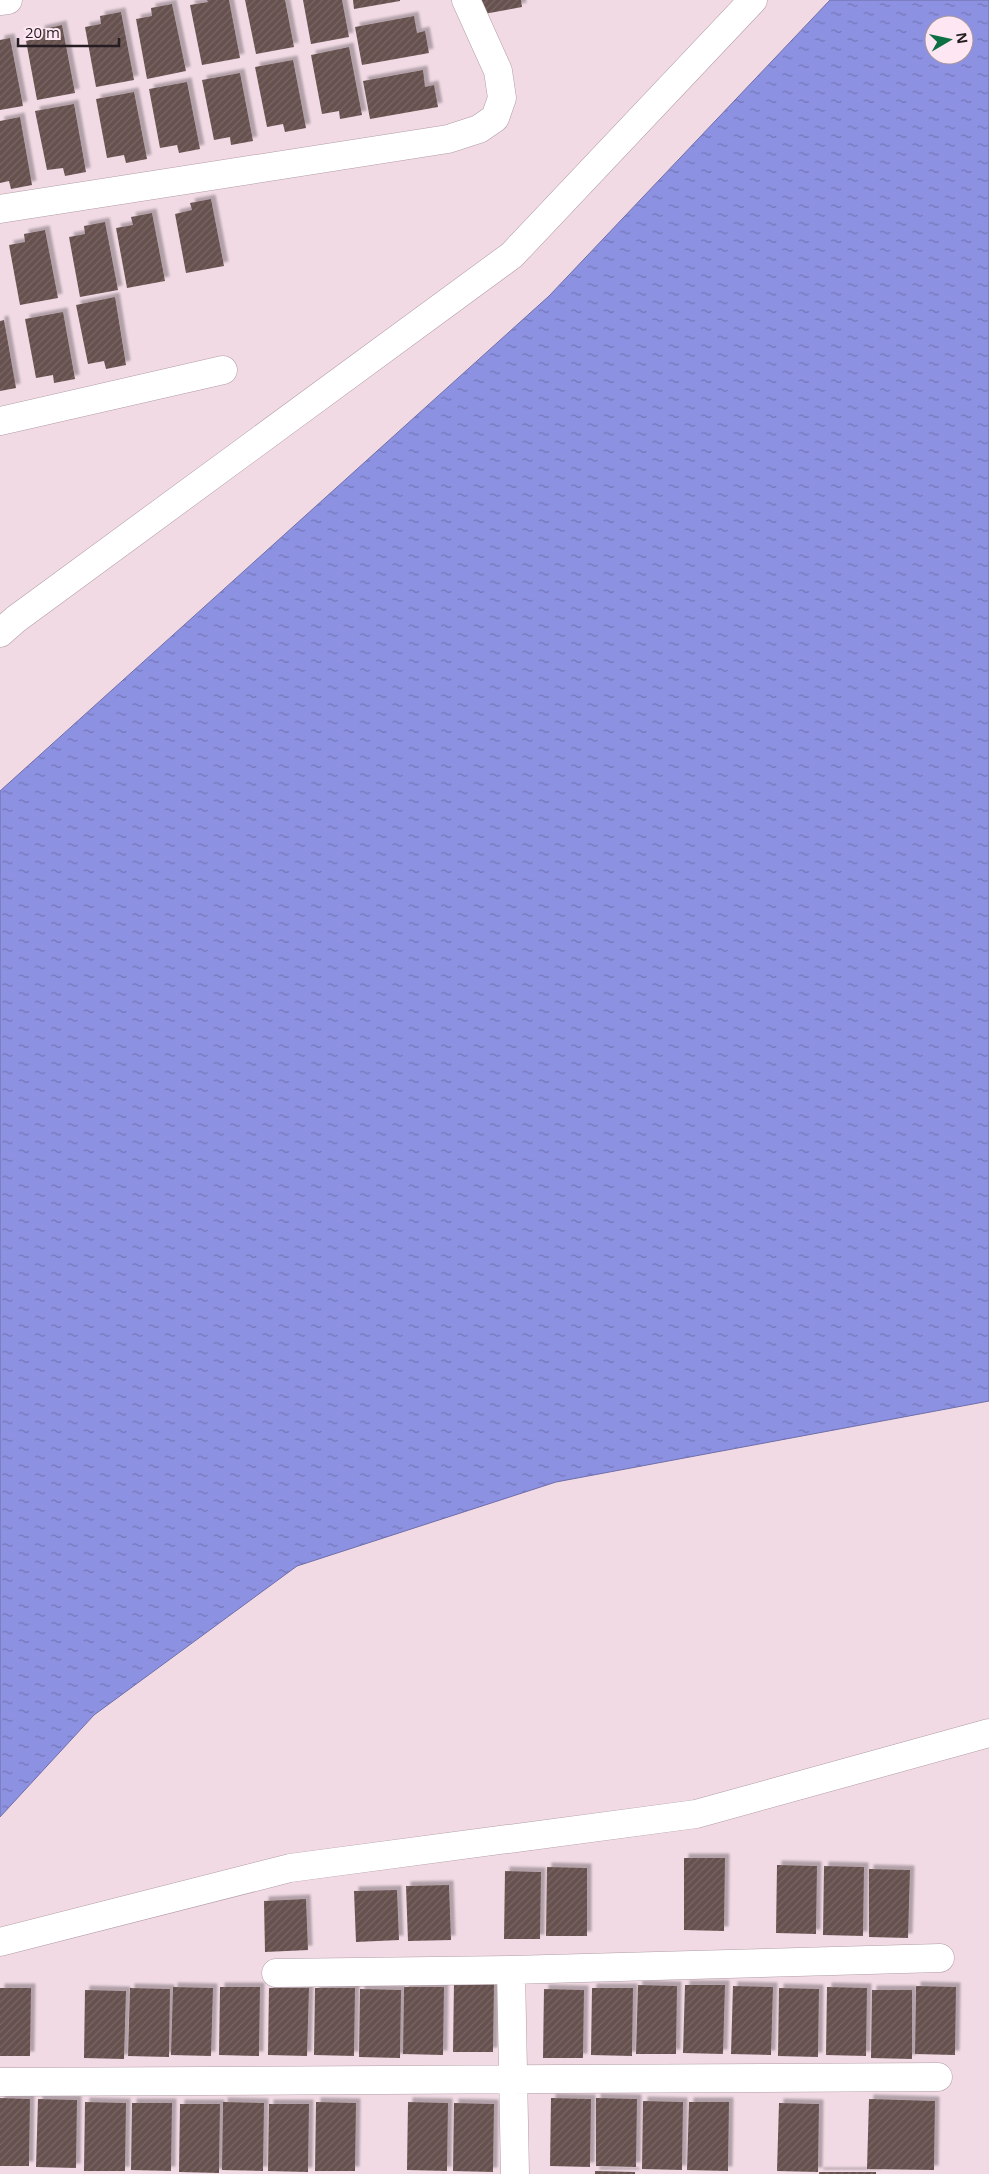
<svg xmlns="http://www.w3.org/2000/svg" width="989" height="2174" viewBox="0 0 989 2174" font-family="'Open Sans',sans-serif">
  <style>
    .water { fill: url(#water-ripples); stroke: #6e6ea8; fill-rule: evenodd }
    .building { fill: url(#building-hatch); filter: url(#shadow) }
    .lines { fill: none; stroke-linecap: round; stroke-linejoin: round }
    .minor-casing { stroke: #b29ca6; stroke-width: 29 }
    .minor { stroke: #fff; stroke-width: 28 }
  </style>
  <defs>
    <pattern id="water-ripples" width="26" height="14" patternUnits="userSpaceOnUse" patternTransform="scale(1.25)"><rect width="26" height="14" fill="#8d91e2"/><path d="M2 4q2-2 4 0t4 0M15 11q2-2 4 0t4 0" fill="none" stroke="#7376b7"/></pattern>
    <pattern id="building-hatch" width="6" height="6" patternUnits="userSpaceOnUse" patternTransform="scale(1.25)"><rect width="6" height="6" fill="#66514f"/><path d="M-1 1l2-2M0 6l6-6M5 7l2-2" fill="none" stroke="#786665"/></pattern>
    <filter id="shadow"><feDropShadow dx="4.5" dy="-4.5" stdDeviation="1" flood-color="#0004"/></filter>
  </defs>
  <rect width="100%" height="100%" fill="#f1dae4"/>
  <path class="water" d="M830,0H989V1401L556,1482L297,1566L94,1715L0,1817V791L549,296ZM934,25H964V55H934Z"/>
  <path class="building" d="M207,0H229L240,58L202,65L190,5L208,2Z
    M245,0H285L294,47L256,54Z
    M303,0H342L349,37L311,44Z
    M353,0H400V1L354,9Z
    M481,0H521L522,7L484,14Z
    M172,4L186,71L147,79L136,19L152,16L151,8Z
    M121,12L134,80L96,87L85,27L101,24L100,16Z
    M414,16L417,33L425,31L429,53L362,65L355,27Z
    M62,25L75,93L37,100L26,41L42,37L40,30Z
    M10,38L23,106L0,110V40Z
    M349,47L362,115L340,119L339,111L322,114L311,55Z
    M293,60L306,128L285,132L283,124L267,127L255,67Z
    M423,70L425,87L434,85L438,107L370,119L363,81Z
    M240,73L253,141L231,145L230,137L214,140L202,80Z
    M187,82L200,149L179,153L177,145L160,148L149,89Z
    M134,92L147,159L126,163L124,155L107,158L96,99Z
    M74,104L86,172L65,176L63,168L47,170L35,111Z
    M20,117L32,185L11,189L9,181L0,183V121Z
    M211,199L224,266L186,273L175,214L192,210L190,203Z
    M152,213L165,281L127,288L116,228L133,225L131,217Z
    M105,222L118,290L80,297L69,237L85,234L84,226Z
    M45,230L58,298L20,305L9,245L25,242L24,234Z
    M115,297L126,365L106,369L104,361L88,364L76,305Z
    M63,312L75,379L54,383L53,375L36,378L25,319Z
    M4,320L16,388L0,391V321Z
    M684,1858H725L724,1931L684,1930Z
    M777,1865L817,1866L816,1934L776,1933Z
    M824,1866L864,1867L863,1936L823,1935Z
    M547,1867L587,1868V1936H546Z
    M869,1869L910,1870L908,1938L869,1937Z
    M505,1871L541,1872L540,1939H504Z
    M449,1885L451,1940L408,1941L406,1886Z
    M397,1890L399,1940L356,1942L354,1891Z
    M306,1899L308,1950L265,1952L264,1901Z
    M454,1983L494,1984L493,2052H453Z
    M638,1985L677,1986L676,2054H636Z
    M685,1985H725L723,2054L683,2053Z
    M733,1986L773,1987L771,2055L731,2054Z
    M916,1986L956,1987L955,2055L915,2054Z
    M173,1987L213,1988L211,2056L171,2055Z
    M220,1987H260L259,2056L219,2055Z
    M404,1987H444L443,2055L403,2054Z
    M827,1987L867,1988L866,2056L826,2055Z
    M0,1988H31L30,2056H0Z
    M130,1988L170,1989L169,2057L128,2056Z
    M269,1988H309L307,2056L268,2055Z
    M315,1988H355L354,2056L314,2055Z
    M592,1988H633L632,2056L591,2055Z
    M779,1988L819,1989L818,2057L778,2056Z
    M360,1989L401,1990L400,2058L359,2057Z
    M544,1989L584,1990L583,2058H543Z
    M85,1990L126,1991L124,2059L84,2058Z
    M872,1990H912V2059L871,2058Z
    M0,2098L30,2099L29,2166H0Z
    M551,2098L591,2099L590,2167L550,2166Z
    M596,2098L637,2099L636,2167L596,2166Z
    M38,2099L77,2100L76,2168L36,2167Z
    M869,2099L935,2101L934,2170L867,2169Z
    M643,2101L683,2102L682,2170L642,2169Z
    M85,2102L126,2103L125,2171H84Z
    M223,2102L264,2103L263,2171L222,2170Z
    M316,2102L356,2103L355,2171H315Z
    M408,2102L448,2103L447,2171L407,2170Z
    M689,2102H729L728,2171L687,2170Z
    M132,2103H172L171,2171L131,2170Z
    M454,2103L494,2104L493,2172L453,2171Z
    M779,2103L819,2104L818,2172L777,2171Z
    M180,2104H220L219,2173L179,2172Z
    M269,2104H309L308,2172L268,2171Z
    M595,2171L635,2172V2174H595Z
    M819,2172H876V2174H819Z"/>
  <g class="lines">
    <g class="minor-casing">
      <path id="minor" d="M0,1L8,0
        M0,209L448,139L479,129L495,118L502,98L498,71L466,0
        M0,421L223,370
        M0,633L16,619L512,255L753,0
        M0,1942L290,1868L696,1814L989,1733
        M511,1970L515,2174
        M276,1973L511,1970L940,1958
        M0,2082L938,2077"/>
    </g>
    <use href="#minor" class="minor"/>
  </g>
  <g transform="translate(949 40) rotate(81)"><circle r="24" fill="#fee7f2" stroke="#a7969e"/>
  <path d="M0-4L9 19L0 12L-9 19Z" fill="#0e6f45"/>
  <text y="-8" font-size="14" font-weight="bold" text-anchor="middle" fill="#251d21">N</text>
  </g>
  <path d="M18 38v8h101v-8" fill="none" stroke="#251d21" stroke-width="2.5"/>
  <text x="25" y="38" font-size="15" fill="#251d21" stroke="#fee7f2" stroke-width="4" paint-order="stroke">20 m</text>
</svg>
